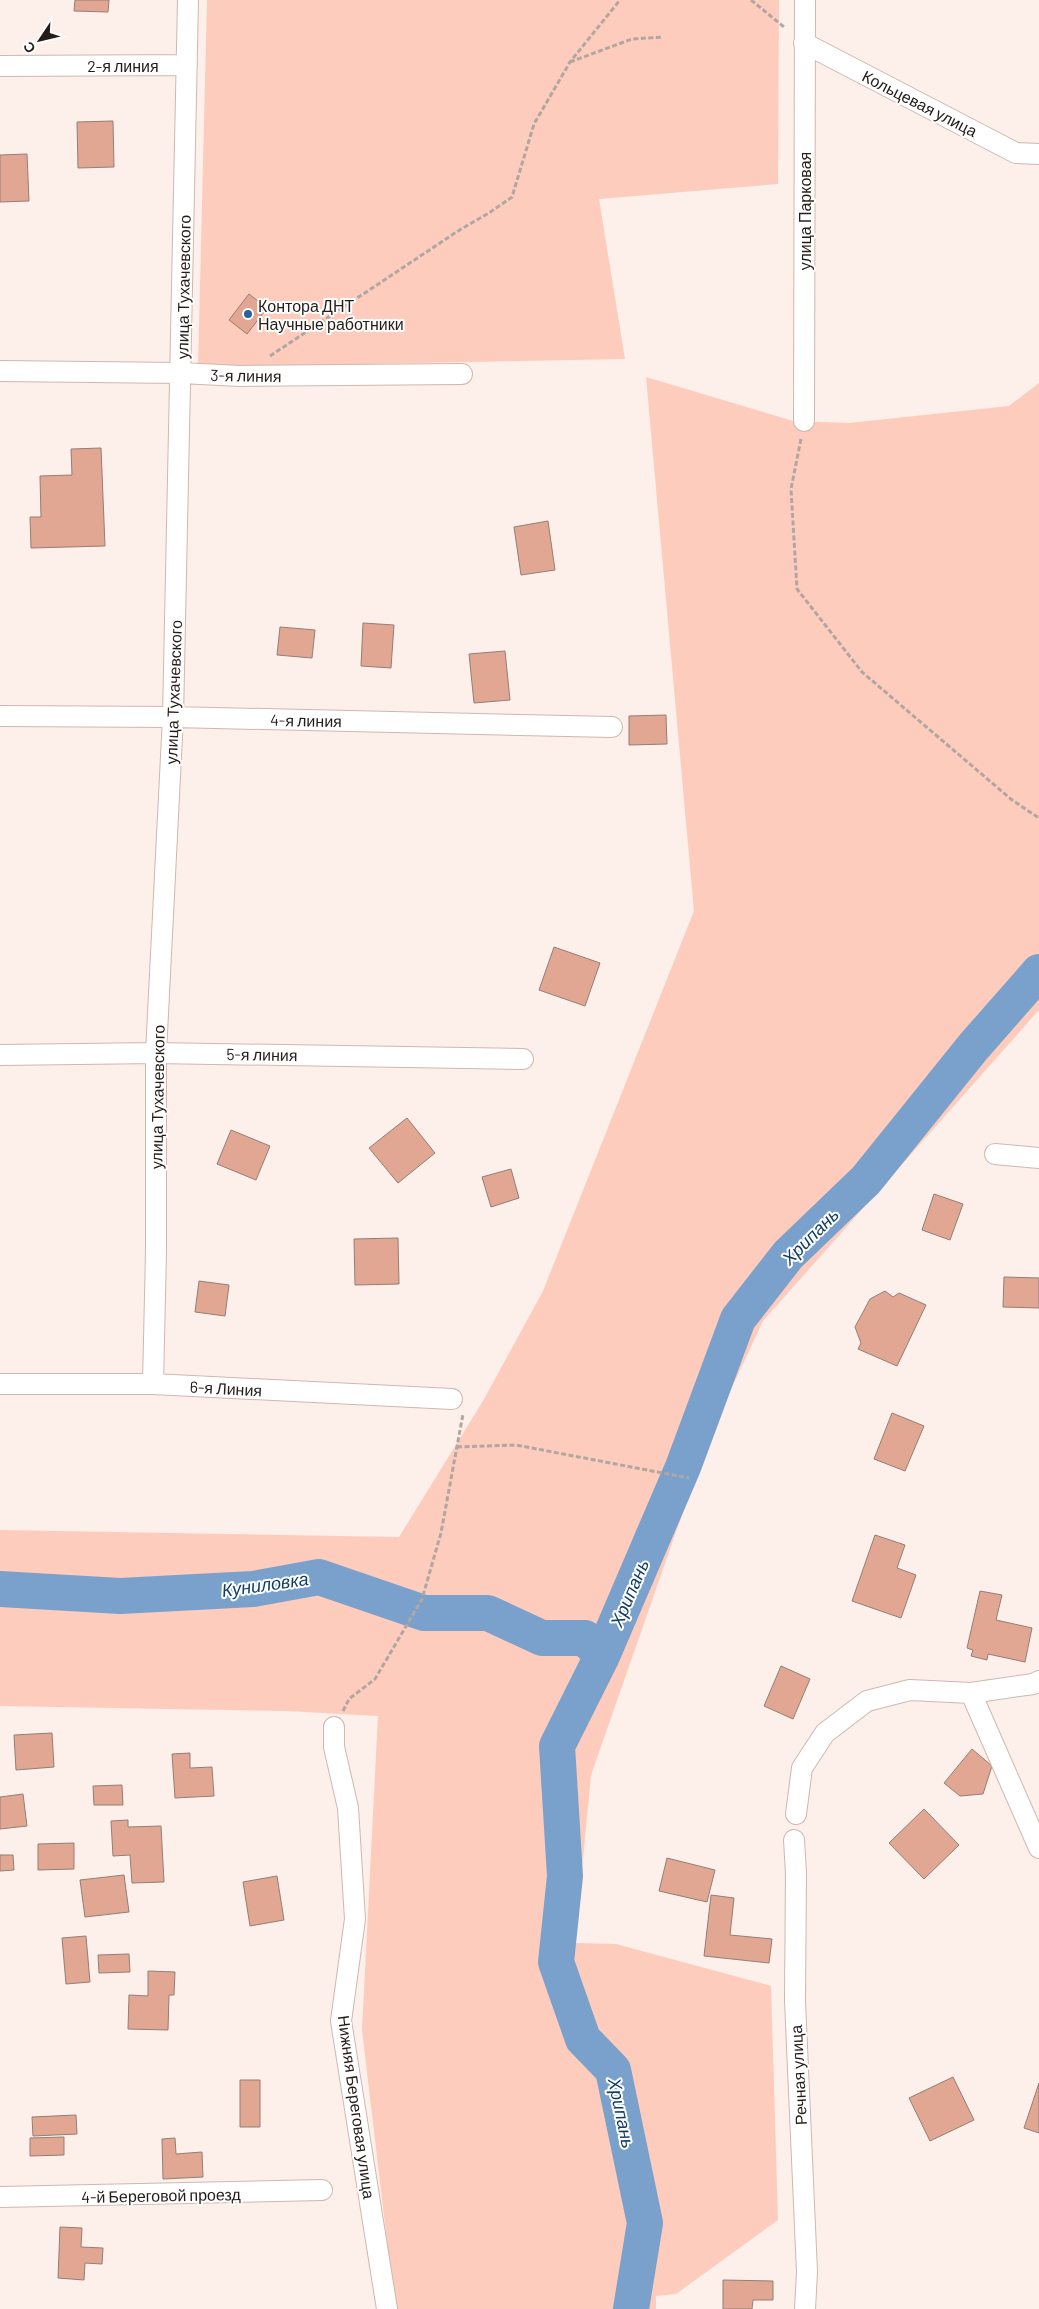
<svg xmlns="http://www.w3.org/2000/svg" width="1039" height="2309" viewBox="0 0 1039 2309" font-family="Barlow,sans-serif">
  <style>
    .green { fill: #feccbc }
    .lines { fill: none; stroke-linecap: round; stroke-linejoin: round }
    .river { stroke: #79a1cc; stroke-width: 36 }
    .building { fill: #e2a792; stroke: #937e77 }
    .minor-casing { stroke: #ceb8b0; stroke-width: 22 }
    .path { stroke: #b2a6a2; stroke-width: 3; stroke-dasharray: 5 2.5; stroke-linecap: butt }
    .minor { stroke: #fff; stroke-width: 20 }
    .poi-dot { fill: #28639a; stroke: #fff; stroke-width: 2 }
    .labels { text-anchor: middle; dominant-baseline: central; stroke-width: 4; stroke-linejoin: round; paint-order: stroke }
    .street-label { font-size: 16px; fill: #241c19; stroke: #fff }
    .poi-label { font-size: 16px; fill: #241c19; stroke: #fff; text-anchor: start }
    .water-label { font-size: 18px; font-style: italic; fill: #113d66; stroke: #fff }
  </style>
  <rect width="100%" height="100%" fill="#fdefea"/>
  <path class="green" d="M207,0H779L778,184L599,199L625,359L198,367Z
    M646,377L793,421L849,423L1009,406L1039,383V1010L763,1321L711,1432L591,1775L575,1943L616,1944L771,1986L778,2220L676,2294L656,2296V2309H395L362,2030L378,1716L286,1711L0,1706V1530L399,1537L483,1401L543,1291L694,911Z"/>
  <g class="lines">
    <path class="river" d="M0,1589L120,1596L253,1589L319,1577L424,1613H488L542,1638H585L602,1656
      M631,2309L645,2223L613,2070L583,2039L556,1962L565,1876L557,1746L602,1656L683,1467L738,1319L788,1255L866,1180L974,1046L1039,972"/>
  </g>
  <path class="building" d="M75,0H109L108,12L74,11Z
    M113,121L114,167L78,168L77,122Z
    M27,154L29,201L0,202V155Z
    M249,294L267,308L247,334L229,320Z
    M101,448L105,546L31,548L30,517H41L40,476L72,475L71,449Z
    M548,521L555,570L521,575L514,527Z
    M363,623L394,625L391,668L361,666Z
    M280,627L315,630L312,658L277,655Z
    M505,651L510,700L474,703L469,654Z
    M666,715L667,744L629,745V716Z
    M554,947L600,963L585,1006L539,990Z
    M407,1118L435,1153L398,1183L369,1148Z
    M231,1130L270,1146L256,1180L217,1164Z
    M511,1169L519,1198L491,1207L482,1177Z
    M934,1194L963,1204L950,1240L922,1230Z
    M398,1238L399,1284L355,1285L354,1239Z
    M1004,1277L1039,1278V1308L1003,1307Z
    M199,1281L229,1285L225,1316L195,1312Z
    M885,1291L893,1297L899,1293L926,1305L897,1366L858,1349L861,1343L855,1327L870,1299Z
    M892,1413L924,1426L905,1471L874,1459Z
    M875,1535L905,1545L897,1568L916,1575L901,1618L852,1601Z
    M980,1591L1002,1595L996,1620L1032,1628L1025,1662L988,1654L987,1660L971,1656L973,1650L967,1648Z
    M781,1666L810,1679L793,1719L764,1706Z
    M52,1733L54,1767L16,1770L14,1735Z
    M972,1749L992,1766L983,1794L960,1796L944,1783Z
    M190,1753V1768L212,1767L214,1796L175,1798L172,1754Z
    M122,1785L123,1805H94L93,1786Z
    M23,1794L27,1826L0,1829V1797Z
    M924,1809L959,1845L924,1879L889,1843Z
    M128,1820V1827L161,1826L164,1882L132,1883L130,1855L113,1856L111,1821Z
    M74,1843V1869L38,1870V1844Z
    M0,1855H13L14,1870L0,1871Z
    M667,1858L715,1870L707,1902L659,1891Z
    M124,1875L129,1912L85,1917L80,1880Z
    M277,1876L284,1920L250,1926L243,1882Z
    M711,1895L734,1898L730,1935L772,1939L769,1963L704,1956Z
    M86,1936L90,1982L66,1984L62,1938Z
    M129,1954L130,1972L99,1973L98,1955Z
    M148,1971L175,1972L174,1995H169L168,2030L128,2029L129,1995L148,1996Z
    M953,2077L974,2120L930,2141L909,2098Z
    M240,2080H260V2127H240Z
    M1039,2083V2133L1024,2128Z
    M76,2115L77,2134L33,2136L32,2117Z
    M64,2137V2155L30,2156V2138Z
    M175,2138L176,2154L202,2152L203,2177L163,2179L162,2139Z
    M60,2227L82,2228L81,2247L103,2248L102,2264L85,2263L84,2280L58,2278Z
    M723,2280L773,2281V2300H753L752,2309H723Z"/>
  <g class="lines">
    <g class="minor-casing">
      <path id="minor" d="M804,43L1016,153L1039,154
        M0,66L187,65
        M0,371L181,373L240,376L462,374
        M804,421L805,0
        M0,716L173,717L612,727
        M0,1055L156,1053L523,1059
        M995,1154L1039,1158
        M0,1384H153L452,1399
        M153,1384L156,1252V1053L173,717L188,0
        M971,1693L1039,1848
        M334,1727V1747L348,1808L355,1919L341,2021L387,2309
        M796,1814L802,1768L825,1733L867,1701L910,1690L971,1693L1033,1684L1039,1681
        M794,1840L796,1873L795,2001L807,2272L805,2309
        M0,2197L322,2190"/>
    </g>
    <path class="path" d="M751,0L784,27
      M570,62L632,39L663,37
      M270,356L461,229L489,213L512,197L534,124L570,62L620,0
      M801,439L791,489L797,589L862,672L1012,800L1039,818
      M457,1447L516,1445L689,1478
      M343,1711L349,1699L375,1679L422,1599L441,1533L463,1414"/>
    <use href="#minor" class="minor"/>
  </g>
  <circle class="poi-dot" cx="248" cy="314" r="5"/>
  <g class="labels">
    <g class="street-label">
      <text x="123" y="65">2-я линия</text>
      <text transform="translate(920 103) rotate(27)">Кольцевая улица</text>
      <text transform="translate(804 211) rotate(-90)">улица Парковая</text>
      <text transform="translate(183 287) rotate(-89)">улица Тухачевского</text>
      <text transform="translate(246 375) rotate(1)">3-я линия</text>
      <text transform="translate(173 692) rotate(-88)">улица Тухачевского</text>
      <text transform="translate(306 720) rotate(1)">4-я линия</text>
      <text transform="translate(262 1054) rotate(1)">5-я линия</text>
      <text transform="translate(157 1097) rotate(-89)">улица Тухачевского</text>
      <text transform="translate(226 1388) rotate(3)">6-я Линия</text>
      <text transform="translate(798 2075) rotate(-93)">Речная улица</text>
      <text transform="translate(357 2107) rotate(82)">Нижняя Береговая улица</text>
      <text transform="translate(161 2195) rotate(-1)">4-й Береговой проезд</text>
    </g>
    <g class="poi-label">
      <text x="258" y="305">Контора ДНТ<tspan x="258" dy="18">Научные работники</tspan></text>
    </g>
    <g class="water-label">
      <text transform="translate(810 1236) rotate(-45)">Хрипань</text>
      <text transform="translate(265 1584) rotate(-8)">Куниловка</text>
      <text transform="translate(629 1593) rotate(-67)">Хрипань</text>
      <text transform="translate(622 2113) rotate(78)">Хрипань</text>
    </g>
  </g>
  <g transform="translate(40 40) rotate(235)" stroke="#ffffff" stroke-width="4" paint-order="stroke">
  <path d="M0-4L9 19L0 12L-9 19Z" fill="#241c19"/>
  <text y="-8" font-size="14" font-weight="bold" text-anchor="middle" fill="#241c19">С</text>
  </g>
</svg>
